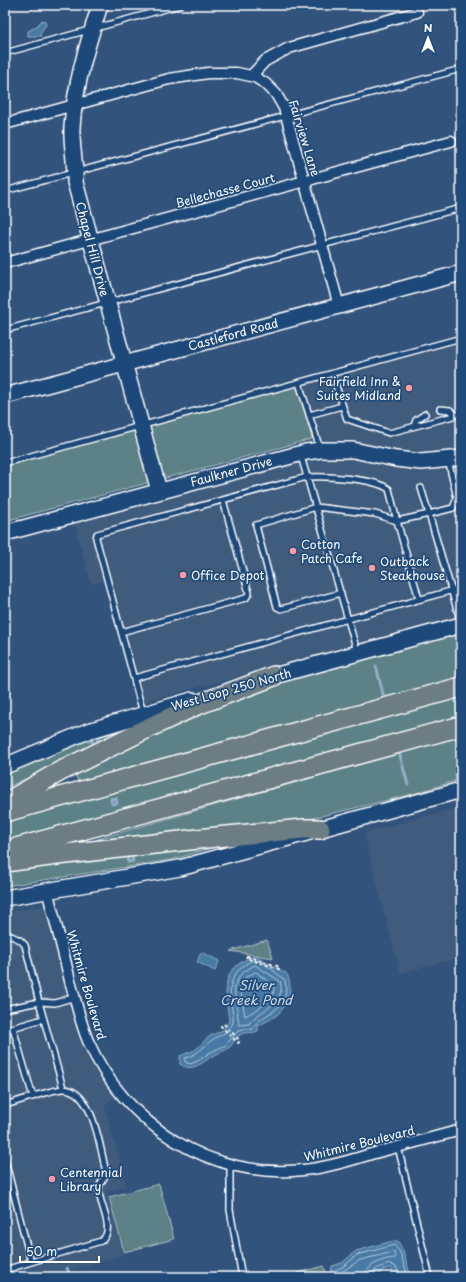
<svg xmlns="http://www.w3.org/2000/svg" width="466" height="1282" viewBox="0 0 466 1282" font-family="'Playpen Sans',sans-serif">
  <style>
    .built { fill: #405c7d }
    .green { fill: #5c8186; stroke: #aec0c2 }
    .water { fill: #487aa5; stroke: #91afc9 }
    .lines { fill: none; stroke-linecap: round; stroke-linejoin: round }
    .shore { stroke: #b6cadb; stroke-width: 1 }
    .stream { stroke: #91afc9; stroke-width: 3 }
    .lane-casing { stroke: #fff; stroke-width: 8 }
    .street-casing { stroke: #fff; stroke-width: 13 }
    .secondary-casing { stroke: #fff; stroke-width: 18 }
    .highway-casing { stroke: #fff; stroke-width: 22 }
    .path { stroke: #fff; stroke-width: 2; stroke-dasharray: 3 3; stroke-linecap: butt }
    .lane { stroke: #1f4a7a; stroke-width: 5 }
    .street { stroke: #1f4a7a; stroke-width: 10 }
    .secondary { stroke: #1f4a7a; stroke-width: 15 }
    .highway { stroke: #6c7e84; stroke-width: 19 }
    .poi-dot { fill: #ff9aa2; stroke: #1f4a7a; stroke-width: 1.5 }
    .labels { text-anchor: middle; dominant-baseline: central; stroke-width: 3.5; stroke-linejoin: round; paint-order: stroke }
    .street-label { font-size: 12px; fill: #fff; stroke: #1f4a7a }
    .poi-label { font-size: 12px; fill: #fff; stroke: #1f4a7a; text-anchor: start }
    .water-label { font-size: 13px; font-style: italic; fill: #d1dee8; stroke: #1f4a7a }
  </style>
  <rect width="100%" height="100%" fill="#32547c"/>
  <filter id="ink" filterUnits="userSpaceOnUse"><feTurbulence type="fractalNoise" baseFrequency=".025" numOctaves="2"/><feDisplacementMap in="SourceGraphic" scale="8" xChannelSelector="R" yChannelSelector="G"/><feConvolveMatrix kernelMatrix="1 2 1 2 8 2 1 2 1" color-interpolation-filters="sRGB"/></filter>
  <g filter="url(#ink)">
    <path class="built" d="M461,338V617L139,703L105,580L91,584L72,514L319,450L304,381Z
      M461,807V957L400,973L364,833Z
      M51,904L80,1016L120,1094L104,1105L126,1186L106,1191L123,1255L47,1277H5V913Z"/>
    <path class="green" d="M298,384L312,439L5,521V462Z
      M461,631V677L78,782L74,769L131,742L287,679Z
      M461,697V716L5,842V821Z
      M162,714L61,764L5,788V773L104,732Z
      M461,735V779L413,794L305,820L97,846V839Z
      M211,845V848L171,860L5,886V871Z
      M267,940L273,958L230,951Z
      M159,1184L174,1239L124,1252L109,1197Z
      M324,1266L327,1277H295L294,1274Z"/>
    <path class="water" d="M42,20L45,21L46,25L40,33L41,36H28V31L36,27Z
      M201,952L219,961L215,971L197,962Z
      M254,956C267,959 274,970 286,973C294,985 289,1002 280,1012C275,1018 265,1022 258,1026V1031C252,1034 245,1031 240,1035C236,1038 233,1043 230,1047C225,1051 218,1053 213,1056C202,1062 193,1073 180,1064V1056L195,1050L210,1036L223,1030L229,1021C226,991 218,970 254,956Z
      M393,1241H398L403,1251L411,1277H398L391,1268L382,1270L381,1273L368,1277H331L332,1266L342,1263L356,1251Z"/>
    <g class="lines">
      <path class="shore" d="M254,960L264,963L285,980C292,1013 259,1012 253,1029H243L237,1032L226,1045L209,1053L198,1061L190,1064L185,1062V1058C196,1056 203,1047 212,1040C220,1034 230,1033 233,1022C234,1017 232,1009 231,1004C228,984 233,968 254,960Z
        M255,965L280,981C287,1006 258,1009 249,1024L239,1025L234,987L241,974Z
        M256,972L274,986C276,1001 256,1010 245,1016L240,988L245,978Z
        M335,1277L336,1270L344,1266L357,1255L394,1245L400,1252L408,1277
        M340,1277V1273L360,1260L394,1252L395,1258C384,1259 366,1264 365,1277
        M370,1277C371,1270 383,1265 391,1264L396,1267L401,1277"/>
      <path class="stream" d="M376,666L384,698
        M97,735L98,743L94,745L92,740L89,741L88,738Z
        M399,752L408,785
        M116,798L117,803L112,804L111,799Z
        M132,856L133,861L128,862L127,857Z
        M67,1268L70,1276"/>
      <g class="lane-casing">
        <path id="lane" d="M5,53L180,5
          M5,191L461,69
          M5,330L461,208
          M334,380L347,419L389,433L461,414
          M299,383L320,449
          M440,409L450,410L456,415
          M309,415L342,406
          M414,426L416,420L425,414
          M301,456L307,477C326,476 373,478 389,489L397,521L429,514L421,488
          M448,460L457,498L453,508L429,514L461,623
          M5,463L461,338
          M341,593L281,609L277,607L256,525L316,507L375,514L397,521L419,599
          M121,632L246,598L249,593L223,500
          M134,678L461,588
          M143,713L96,538L97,534L307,477L357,651
          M5,933L20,940L25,945L39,1002L5,1009
          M13,1028L33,1097
          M5,1030L43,1019
          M63,1088L39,1002L55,1003L75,997
          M5,1105C17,1102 55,1088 64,1089C94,1091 100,1149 106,1172C105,1179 99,1183 99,1189C98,1204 117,1230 101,1241L31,1262
          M398,1147L430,1277
          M5,1160L31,1262L5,1270
          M230,1164V1210L242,1277"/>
      </g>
      <g class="street-casing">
        <path id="street" d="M251,76L265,61L289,48L417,12
          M5,124L169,79L208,73H237L255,77L266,84L276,94L284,108L339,306
          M5,263L451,141
          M47,890C55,920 63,950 70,981C76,1001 80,1022 88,1041C125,1125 211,1180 303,1170C326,1168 349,1161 371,1154C401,1146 431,1138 461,1130"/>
      </g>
      <g class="secondary-casing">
        <path id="secondary" d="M100,5C87,46 75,84 72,127C71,146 76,164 75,182L159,491
          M5,396L461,273
          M5,533L306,452L320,450H353L396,459L421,462L461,458
          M263,679L461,625
          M5,766L88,731L192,700
          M5,898L180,868L461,790"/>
      </g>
      <g class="highway-casing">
        <path id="highway" d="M5,803L59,772L146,729L197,705L274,676
          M5,812L461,687
          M5,851L461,726
          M5,862L57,855L216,837L303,829H320"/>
      </g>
      <path class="path" d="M247,956L280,967L279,969L246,958Z
        M224,1024L240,1041L238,1043L221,1026Z"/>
      <use href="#lane" class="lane"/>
      <use href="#street" class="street"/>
      <use href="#secondary" class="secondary"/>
      <use href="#highway" class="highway"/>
    </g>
  </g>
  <g class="poi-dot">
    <circle cx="409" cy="388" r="4"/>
    <circle cx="293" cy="551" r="4"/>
    <circle cx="372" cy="568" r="4"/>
    <circle cx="183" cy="575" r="4"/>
    <circle cx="52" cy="1179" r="4"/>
  </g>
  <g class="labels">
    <g class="street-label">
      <text transform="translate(305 138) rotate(73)">Fairview Lane</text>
      <text transform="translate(225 190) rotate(-15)">Bellechasse Court</text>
      <text transform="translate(93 249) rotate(75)">Chapel Hill Drive</text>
      <text transform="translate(233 334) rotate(-15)">Castleford Road</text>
      <text transform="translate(231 471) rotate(-15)">Faulkner Drive</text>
      <text transform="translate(231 689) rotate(-16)">West Loop 250 North</text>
      <text transform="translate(87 985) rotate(74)">Whitmire Boulevard</text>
      <text transform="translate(359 1143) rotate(-14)">Whitmire Boulevard</text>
    </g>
    <g class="poi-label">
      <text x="401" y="381" text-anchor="end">Fairfield Inn &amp;<tspan x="401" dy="14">Suites Midland</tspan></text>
      <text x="301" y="544">Cotton<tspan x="301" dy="14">Patch Cafe</tspan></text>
      <text x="380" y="561">Outback<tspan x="380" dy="14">Steakhouse</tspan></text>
      <text x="191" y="575">Office Depot</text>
      <text x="60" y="1172">Centennial<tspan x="60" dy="14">Library</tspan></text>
    </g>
    <g class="water-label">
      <text x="256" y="984">Silver<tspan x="256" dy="15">Creek Pond</tspan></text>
    </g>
  </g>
  <rect width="466" height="1282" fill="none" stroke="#1f4a7a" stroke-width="20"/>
  <rect x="10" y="10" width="446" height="1262" fill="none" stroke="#fff" stroke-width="1.5" filter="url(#ink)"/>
  <g transform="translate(428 38)" stroke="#1f4a7a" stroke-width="3" paint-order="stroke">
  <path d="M0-3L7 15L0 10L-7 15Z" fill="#ffffff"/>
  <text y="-6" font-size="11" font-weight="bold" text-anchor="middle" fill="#ffffff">N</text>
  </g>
  <path d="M20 1256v6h79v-6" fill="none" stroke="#ffffff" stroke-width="2"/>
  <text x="26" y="1256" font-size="12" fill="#ffffff" stroke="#1f4a7a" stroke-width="3" paint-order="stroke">50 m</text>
</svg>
